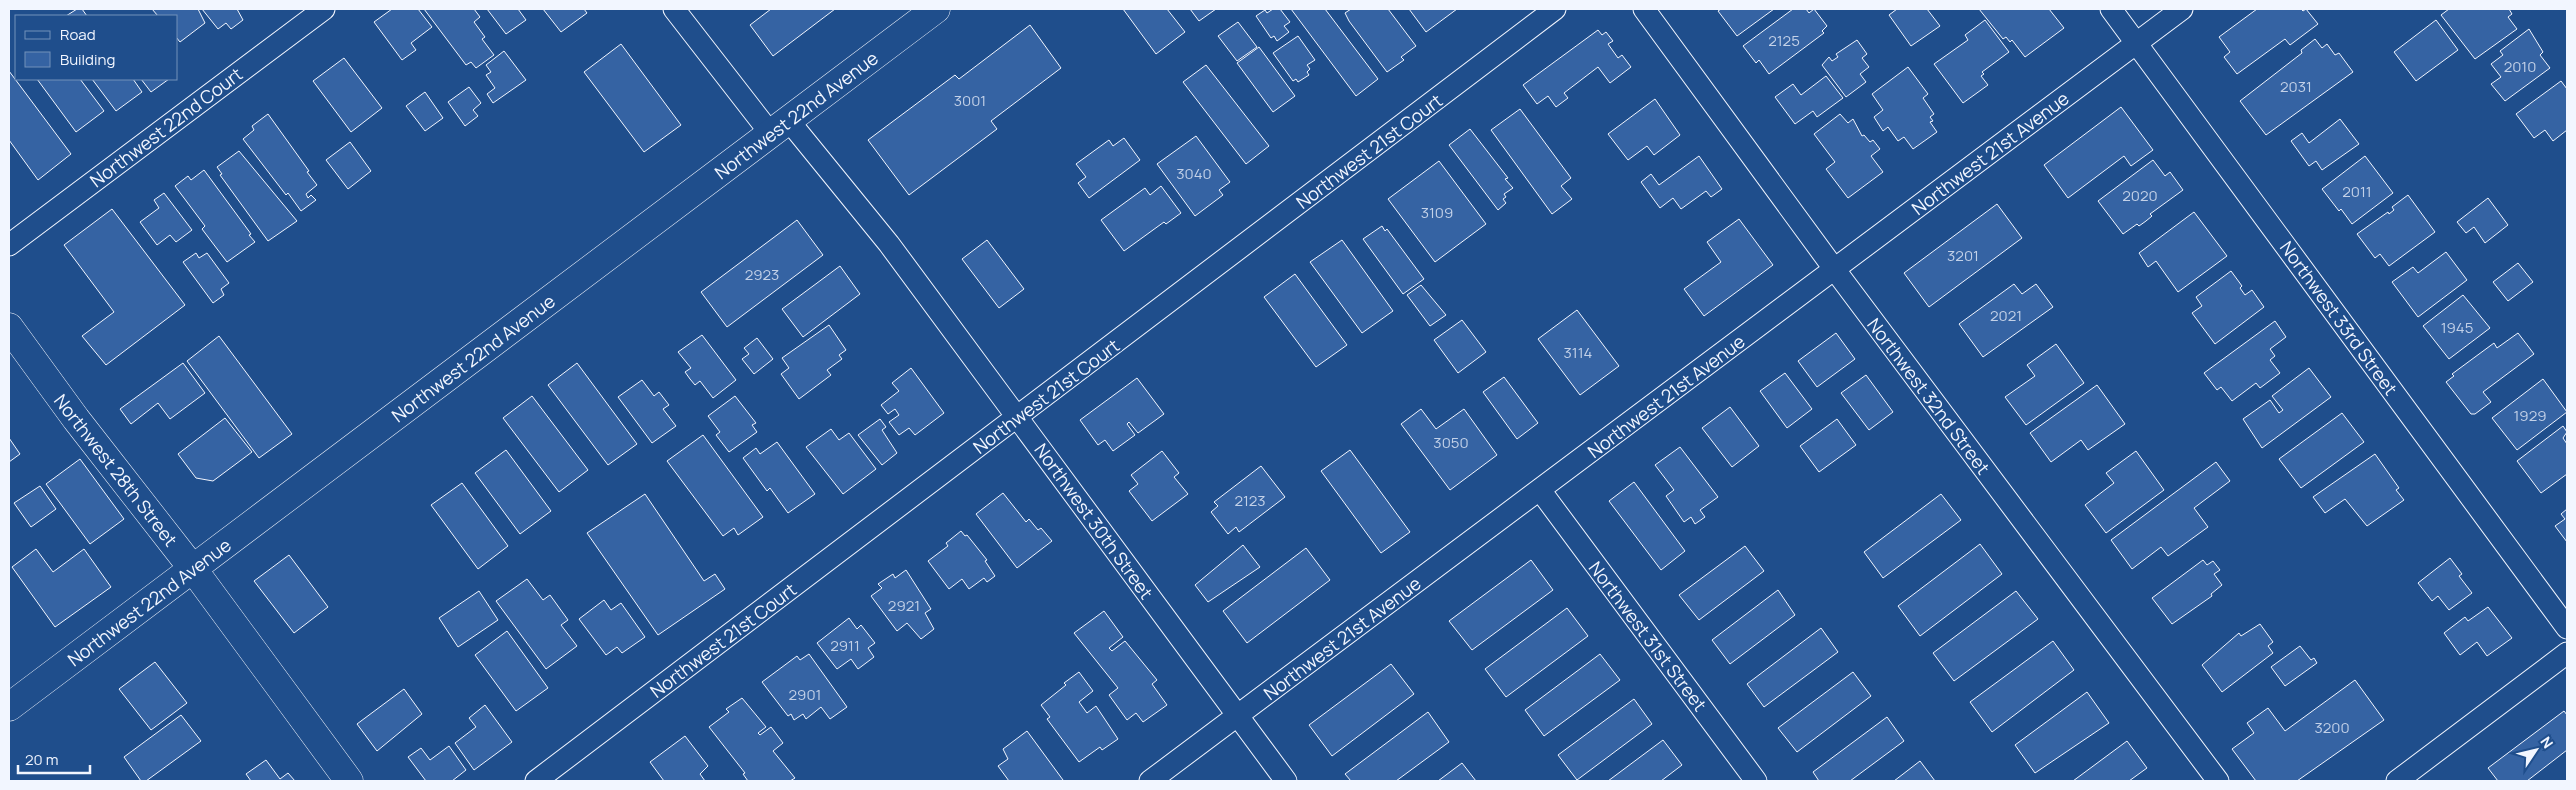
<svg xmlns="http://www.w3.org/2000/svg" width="2576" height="790" viewBox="0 0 2576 790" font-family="Manrope,sans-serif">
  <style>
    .building { fill: #3563a3; stroke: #f2f6ff }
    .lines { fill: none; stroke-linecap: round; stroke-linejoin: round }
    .street-casing { stroke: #f2f6ff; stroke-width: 23 }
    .secondary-casing { stroke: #f2f6ff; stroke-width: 29 }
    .street { stroke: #1f4e8c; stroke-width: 21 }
    .secondary { stroke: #1f4e8c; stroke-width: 28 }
    .labels { text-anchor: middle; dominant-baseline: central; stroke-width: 4; stroke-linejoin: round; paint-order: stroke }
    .number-label { font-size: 15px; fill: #c3d1e8 }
    .street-label { font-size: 18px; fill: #f2f6ff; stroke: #1f4e8c }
  </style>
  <rect width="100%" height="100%" fill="#1f4e8c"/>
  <path class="building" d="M77,9H82L87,16H66Z
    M152,9H198L205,23L180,42L176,37V16H158Z
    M202,9H237L243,20L231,29L226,23L218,29Z
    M392,9H418L432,27L411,43L416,50L402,60L374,22Z
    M424,9H474L480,17L474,22L485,37L482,39L494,55L476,68L471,62L466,65Z
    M487,9H518L526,20L506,34Z
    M543,9H584L587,13L561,32Z
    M771,9H835L773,56L750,25Z
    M1123,9H1167L1185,32L1156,54Z
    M1190,9H1216L1199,21Z
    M1273,9H1280L1290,22L1284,26L1289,32L1277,41L1274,36L1271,38L1256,16L1265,10L1267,13Z
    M1291,9H1325L1378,79L1356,96Z
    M1351,9H1388L1416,46L1401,57L1404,60L1387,72L1349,21L1345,13Z
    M1409,9H1457L1426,32Z
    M1721,9H1774L1737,36L1718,11Z
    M1793,9H1806L1809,13L1814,9L1827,26L1822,31L1824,33L1769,74L1759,60L1756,63L1743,46Z
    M1897,9H1927L1940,26L1911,46L1889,15Z
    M1979,9H2049L2064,28L2025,57L2012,40L2010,42L2006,37L2003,39Z
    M2257,9H2301L2303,11L2306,9L2318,24L2290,45L2285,39L2237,74L2224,57L2230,52L2219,37Z
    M2449,9H2509L2512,14L2508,17L2517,29L2475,59L2441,15Z
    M1985,20L2009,52L1982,72L1984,74L1981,76L1988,85L1963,103L1934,64L1968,40L1965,35Z
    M2436,20L2458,50L2416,81L2394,52Z
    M1238,22L1257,47L1237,61L1218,36Z
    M1030,25L1061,68L991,121L997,129L909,195L868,140L955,75L959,79Z
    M2529,29L2543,52L2540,55L2550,68L2505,101L2491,84L2501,77L2491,64L2503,55L2500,51Z
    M1598,30L1602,35L1606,32L1613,41L1608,44L1618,58L1622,55L1631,67L1610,83L1598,67L1564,93L1568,98L1556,107L1548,96L1537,104L1523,85Z
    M1298,36L1315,60L1307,65L1310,69L1307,72L1309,75L1298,82L1296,79L1293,81L1273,53Z
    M2315,39L2322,48L2327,44L2335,55L2339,53L2353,72L2266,135L2240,101L2302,53L2301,50Z
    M1857,40L1867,54L1862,58L1869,67L1860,74L1866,82L1846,97L1822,65L1829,57L1832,61L1838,57L1836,54Z
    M621,44L681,125L644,152L584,72Z
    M1259,47L1295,96L1273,112L1237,63Z
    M504,51L526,80L493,103L487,94L495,88L486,75L491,72L486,65Z
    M344,58L382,108L351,132L313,81Z
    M1206,65L1269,146L1246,164L1183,82Z
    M1908,67L1928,94L1923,98L1934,114L1930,117L1933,121L1930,122L1937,132L1913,149L1904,137L1898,141L1888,127L1883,131L1874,117L1883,110L1872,94Z
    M9,71L71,154L38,180L9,140Z
    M1826,76L1843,98L1817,117L1813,111L1795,124L1775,97L1793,84L1801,95Z
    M37,79H80L104,111L76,132Z
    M92,79H133L142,92L116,111Z
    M141,79H169L151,92Z
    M2561,81L2567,89V130L2553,141L2545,130L2534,138L2516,114Z
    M469,87L481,103L473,110L478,116L465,126L448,102Z
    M425,92L443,118L425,131L406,106Z
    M1655,99L1680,135L1654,155L1647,146L1628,160L1608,134Z
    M2121,107L2153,150L2131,166L2124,156L2068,198L2044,165Z
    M1520,109L1571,178L1561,186L1572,199L1552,214L1491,130Z
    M268,114L309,171L307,172L317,185L306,194L308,198L311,195L316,200L301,211L288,193L286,195L243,139L254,130L252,126Z
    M1840,114L1848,123L1853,119L1862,136L1864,135L1870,142L1873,140L1880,149L1871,156L1883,172L1848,198L1826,169L1835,162L1814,134Z
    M2340,119L2359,144L2322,170L2316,161L2309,166L2291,141L2302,133L2309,143Z
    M1470,129L1508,178L1505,179L1513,188L1504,194L1506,197L1503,199L1506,203L1498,210L1449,145Z
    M1196,136L1230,182L1219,190L1223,195L1195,216L1157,164Z
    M1124,138L1140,160L1089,198L1078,183L1086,177L1076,164L1109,140L1113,146Z
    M350,142L371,171L348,189L326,160Z
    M239,151L297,221L268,241L220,175L222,174L217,167Z
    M1699,156L1722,189L1711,197L1706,191L1681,209L1673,198L1660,208L1641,182L1651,174L1659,185Z
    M2365,156L2393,193L2352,224L2341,209L2339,211L2322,189Z
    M2153,160L2165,176L2170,172L2183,190L2150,214L2152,216L2146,221L2139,226L2137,224L2123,234L2098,201Z
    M1439,161L1486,224L1435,262L1388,199Z
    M204,170L251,234L249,235L255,242L227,262L202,229L205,226L175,186L188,176L191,180Z
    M1161,186L1181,213L1166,224L1164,222L1124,251L1101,220L1145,188L1150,195Z
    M164,193L192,230L176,242L170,235L157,245L140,222L159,208L154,200Z
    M2408,195L2435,232L2389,266L2380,254L2375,258L2357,234L2388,212L2389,214L2394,210L2392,207Z
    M2488,198L2508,225L2485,243L2474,227L2466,233L2457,222Z
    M1997,204L2022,238L1929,307L1904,273Z
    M112,209L185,305L106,365L82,336L114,312L64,245Z
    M2194,212L2227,256L2178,292L2156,261L2148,267L2139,253Z
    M1739,219L1773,265L1704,316L1684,289L1721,262L1707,242Z
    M797,220L823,255L727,327L701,292Z
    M1382,226L1385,231L1387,229L1424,279L1403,294L1363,239Z
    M987,240L1024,289L999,308L962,259Z
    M1342,240L1393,311L1362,333L1310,262Z
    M2446,252L2467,280L2418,317L2392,282L2413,267L2418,273Z
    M196,253L199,258L207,253L229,283L221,289L224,295L213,303L183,262Z
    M2518,263L2533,282L2508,301L2493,282Z
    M840,266L860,294L803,337L782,309Z
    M2231,271L2242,286L2240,288L2245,295L2252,290L2264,307L2215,344L2192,313L2202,306L2196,297Z
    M1295,274L1347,345L1316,367L1264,297Z
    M2014,284L2022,294L2036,284L2053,307L1983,357L1959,324Z
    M1421,285L1446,315L1430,326L1407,295Z
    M2463,295L2490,328L2449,359L2423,326Z
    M1577,310L1619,366L1580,395L1538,339Z
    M1462,320L1486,352L1458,373L1434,340Z
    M2275,321L2286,337L2270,349L2275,356L2270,360L2280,373L2260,388L2256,383L2232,401L2221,387L2217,390L2204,373Z
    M829,325L846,350L839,355L842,359L827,370L831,375L799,399L781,374L789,368L782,358Z
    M1836,333L1855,359L1817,387L1798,361Z
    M2518,333L2534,354L2483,392L2491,402L2475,414H2471L2446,382L2454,376L2452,374L2494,343L2497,348Z
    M702,335L736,380L713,398L700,381L695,385L690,379L685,372L691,368L678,352Z
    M219,336L292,434L259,458L187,361Z
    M757,338L773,359L754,374L742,359L749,354L744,348Z
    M2056,344L2084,383L2026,425L2005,397L2035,376L2027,365Z
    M183,363L205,393L170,419L158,403L131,424L120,409Z
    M577,363L637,444L608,465L548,385Z
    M911,368L944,413L915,435L909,428L899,435L889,422L899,415L895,409L888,414L881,405L899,391L892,383Z
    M2309,368L2331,397L2262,448L2243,419L2270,400L2279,413L2283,410L2272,396Z
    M1785,373L1812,409L1787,428L1760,391Z
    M1866,375L1893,412L1869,430L1841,393Z
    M1504,377L1538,423L1517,439L1483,392Z
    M1137,378L1164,414L1138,433L1129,422L1127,424L1135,435L1113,451L1105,440L1098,445L1080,420Z
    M2543,379L2567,412L2517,450L2492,418Z
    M642,380L654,396L659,392L669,405L663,409L676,426L652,443L618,397Z
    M2097,385L2125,424L2088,450L2081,440L2051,462L2030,433Z
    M532,396L588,470L559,492L503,418Z
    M735,396L756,423L752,425L757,432L729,452L716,435L720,432L708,416Z
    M1730,407L1759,446L1732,467L1702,428Z
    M1421,409L1436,429L1464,409L1497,455L1450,490L1401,424Z
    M2342,413L2364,442L2301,488L2279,459Z
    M225,418L252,452L213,481L196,478L178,454Z
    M880,419L886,427L882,430L897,453L882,465L858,435Z
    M1837,419L1856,445L1819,472L1800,446Z
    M2563,426L2567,432L2563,438L2567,444V474L2541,493L2517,461Z
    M831,429L839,440L849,433L876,469L843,494L806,447Z
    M703,435L763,517L738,535L734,528L723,536L667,461Z
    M9,438L20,454L9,462Z
    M777,442L815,494L788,513L770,488L767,491L743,458L756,448L760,454Z
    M1680,447L1718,497L1700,510L1705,517L1695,524L1691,517L1684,522L1666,496L1674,490L1655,465Z
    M506,450L551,511L520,534L475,473Z
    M1350,450L1410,532L1381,553L1321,471Z
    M1162,451L1179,473L1174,477L1188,494L1152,521L1129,491L1138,484L1131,475Z
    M2136,451L2164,490L2106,533L2085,505L2114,483L2106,473Z
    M2375,454L2399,488L2396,490L2404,500L2367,526L2345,499L2325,513L2313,497Z
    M80,459L124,519L90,544L46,484Z
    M2216,462L2230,481L2194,508L2208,527L2168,556L2161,547L2132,569L2111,540Z
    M1261,466L1285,497L1239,532L1236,527L1228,534L1211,512L1218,506L1214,502Z
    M1634,482L1685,551L1661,570L1609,501Z
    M462,483L508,546L478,569L431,505Z
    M40,486L56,509L31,527L14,503Z
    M1003,493L1026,522L1029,519L1038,530L1041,528L1052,541L1017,568L976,514Z
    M645,494L704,581L715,574L725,589L658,635L587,533Z
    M1941,494L1961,520L1883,578L1864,552Z
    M2567,509V542L2555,526L2565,519L2561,514Z
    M961,531L965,536L967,535L987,560L985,561L995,576L987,582L984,578L969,589L962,579L949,589L928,561L948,546L946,543Z
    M1980,544L2002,574L1920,636L1898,606Z
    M1243,545L1260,567L1208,602L1195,585Z
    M1745,546L1764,571L1699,620L1679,595Z
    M1306,548L1330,580L1247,643L1223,611Z
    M36,549L53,572L84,549L111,587L55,627L12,567Z
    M289,555L328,607L294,633L254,581Z
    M2450,558L2462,574L2459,576L2472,593L2449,610L2438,596L2432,601L2418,583Z
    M1531,560L1553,590L1472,650L1449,621Z
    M2203,560L2207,565L2213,561L2220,570L2214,574L2222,585L2211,594L2212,596L2172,624L2152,598Z
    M906,570L931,609L925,613L934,629L921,639L907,623L897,631L871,596L882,588L878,584L893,574L895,578Z
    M527,579L543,600L550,595L568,620L561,625L577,646L546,669L496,601Z
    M1778,590L1795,615L1730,664L1712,640Z
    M479,591L498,620L458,647L439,618Z
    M2016,591L2038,619L1954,681L1933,653Z
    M604,600L611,610L621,603L645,637L622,653L617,647L606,655L579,619Z
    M2488,607L2512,638L2487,656L2477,642L2460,655L2444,633L2465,617L2468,621Z
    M1567,608L1588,636L1506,697L1485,669Z
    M1104,611L1123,637L1109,648L1112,651L1125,641L1157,680L1152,684L1167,705L1143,722L1136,713L1127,720L1109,695L1118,688L1074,633Z
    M849,618L857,629L861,625L875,643L868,648L874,657L858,669L851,659L837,669L817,643Z
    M2260,624L2273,642L2268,646L2273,653L2222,692L2202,665L2239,633L2241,636Z
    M1821,628L1838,652L1764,707L1747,684Z
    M507,631L548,688L516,711L475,655Z
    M2053,641L2074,670L1992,732L1970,702Z
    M2300,646L2311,660L2314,658L2317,663L2285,686L2271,667Z
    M809,654L847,707L830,719L821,707L806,719L803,714L794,720L791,714L788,716L762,682L797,656L800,660Z
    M1600,654L1620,680L1544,736L1525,710Z
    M155,662L187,703L151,730L119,689Z
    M1391,664L1414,694L1332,756L1309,725Z
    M1079,672L1093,691L1079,702L1087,713L1096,706L1118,739L1102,750L1100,747L1079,762L1047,719L1050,717L1041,705L1066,685L1064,683Z
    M1853,672L1871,696L1797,752L1778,728Z
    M2355,680L2384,720L2297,781H2256L2232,749L2254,733L2247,723L2268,708L2285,731Z
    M404,689L422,714L377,751L357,724Z
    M2087,692L2109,723L2035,773L2015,745Z
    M742,698L766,727L758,733L760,735L771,727L783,743L773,751L795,778L790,781H748L743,774L745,773L709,727L729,712L726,709Z
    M1634,699L1652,724L1577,780L1558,755Z
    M485,705L512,742L474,770L455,743L476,727L469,718Z
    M2564,711L2567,715V750L2527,781H2498L2488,768Z
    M1428,712L1449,742L1396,781H1351L1345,774Z
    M181,715L201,741L146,781H141L124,757Z
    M1887,717L1904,741L1850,781H1819L1813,772Z
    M1027,731L1063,780L1062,781H1009L998,766L1008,759L1003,749Z
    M685,736L708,766L700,774L705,781H664L650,762Z
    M1663,740L1682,765L1661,781H1608Z
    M2127,741L2147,768L2129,781H2073Z
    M449,746L466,770L452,781H426L408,757L421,748L430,760Z
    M266,760L280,779L288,773L295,781H251L246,774Z
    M1920,761L1935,781H1894Z
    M1462,763L1476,781H1438Z"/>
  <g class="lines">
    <g class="street-casing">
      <path id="street" d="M674,9L771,134
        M1644,9L1835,270L2218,781
        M2111,9L2567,628
        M789,121L889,244L1286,781
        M9,245L324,9
        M1540,490L1756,781
        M536,781L1555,9
        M1150,781L2182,9
        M2397,781L2567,653"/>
    </g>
    <g class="secondary-casing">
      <path id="secondary" d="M9,327L76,419L193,569L349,781
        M9,707L936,9"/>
    </g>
    <use href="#street" class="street"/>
    <use href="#secondary" class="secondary"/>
  </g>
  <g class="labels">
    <g class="number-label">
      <text x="1784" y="40">2125</text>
      <text x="2520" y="66">2010</text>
      <text x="2296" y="86">2031</text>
      <text x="970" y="100">3001</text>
      <text x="1194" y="173">3040</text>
      <text x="2357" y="191">2011</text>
      <text x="2140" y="195">2020</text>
      <text x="1437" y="212">3109</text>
      <text x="1963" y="255">3201</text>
      <text x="762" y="274">2923</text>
      <text x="2006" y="315">2021</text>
      <text x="2457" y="327">1945</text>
      <text x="1578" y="352">3114</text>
      <text x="2530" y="415">1929</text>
      <text x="1451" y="442">3050</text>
      <text x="1250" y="500">2123</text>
      <text x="904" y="605">2921</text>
      <text x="845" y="645">2911</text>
      <text x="805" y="694">2901</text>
      <text x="2332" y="727">3200</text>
    </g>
    <g class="street-label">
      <text transform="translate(796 115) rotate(-37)">Northwest 22nd Avenue</text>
      <text transform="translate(166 127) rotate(-37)">Northwest 22nd Court</text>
      <text transform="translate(1369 151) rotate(-37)">Northwest 21st Court</text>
      <text transform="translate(1990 153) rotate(-37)">Northwest 21st Avenue</text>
      <text transform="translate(2339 318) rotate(54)">Northwest 33rd Street</text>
      <text transform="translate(473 358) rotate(-37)">Northwest 22nd Avenue</text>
      <text transform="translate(1046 396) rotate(-37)">Northwest 21st Court</text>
      <text transform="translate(1666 396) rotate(-37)">Northwest 21st Avenue</text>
      <text transform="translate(1929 396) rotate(53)">Northwest 32nd Street</text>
      <text transform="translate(116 470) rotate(52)">Northwest 28th Street</text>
      <text transform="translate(1094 521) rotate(54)">Northwest 30th Street</text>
      <text transform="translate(149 602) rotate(-37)">Northwest 22nd Avenue</text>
      <text transform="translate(1648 636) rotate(53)">Northwest 31st Street</text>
      <text transform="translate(1342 638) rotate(-37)">Northwest 21st Avenue</text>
      <text transform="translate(723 640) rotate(-37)">Northwest 21st Court</text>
    </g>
  </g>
  <rect width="2576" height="790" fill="none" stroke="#f2f6ff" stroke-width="20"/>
  <rect x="15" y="15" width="162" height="65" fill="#1f4e8c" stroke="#7391ba"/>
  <rect x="25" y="31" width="25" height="8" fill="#1f4e8c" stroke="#7391ba"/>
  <text x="60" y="40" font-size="15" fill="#f2f6ff">Road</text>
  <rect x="25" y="52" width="25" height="15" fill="#3563a3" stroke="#7391ba"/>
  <text x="60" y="65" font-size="15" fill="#f2f6ff">Building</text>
  <g transform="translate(2536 750) rotate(55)" stroke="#1f4e8c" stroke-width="4" paint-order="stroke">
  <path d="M0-4L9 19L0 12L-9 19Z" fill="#f2f6ff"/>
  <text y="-8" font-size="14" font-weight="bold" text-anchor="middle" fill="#f2f6ff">N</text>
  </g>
  <path d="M18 765v8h72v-8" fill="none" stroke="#f2f6ff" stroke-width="2.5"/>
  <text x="25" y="765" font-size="15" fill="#f2f6ff" stroke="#1f4e8c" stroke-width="4" paint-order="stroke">20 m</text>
</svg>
